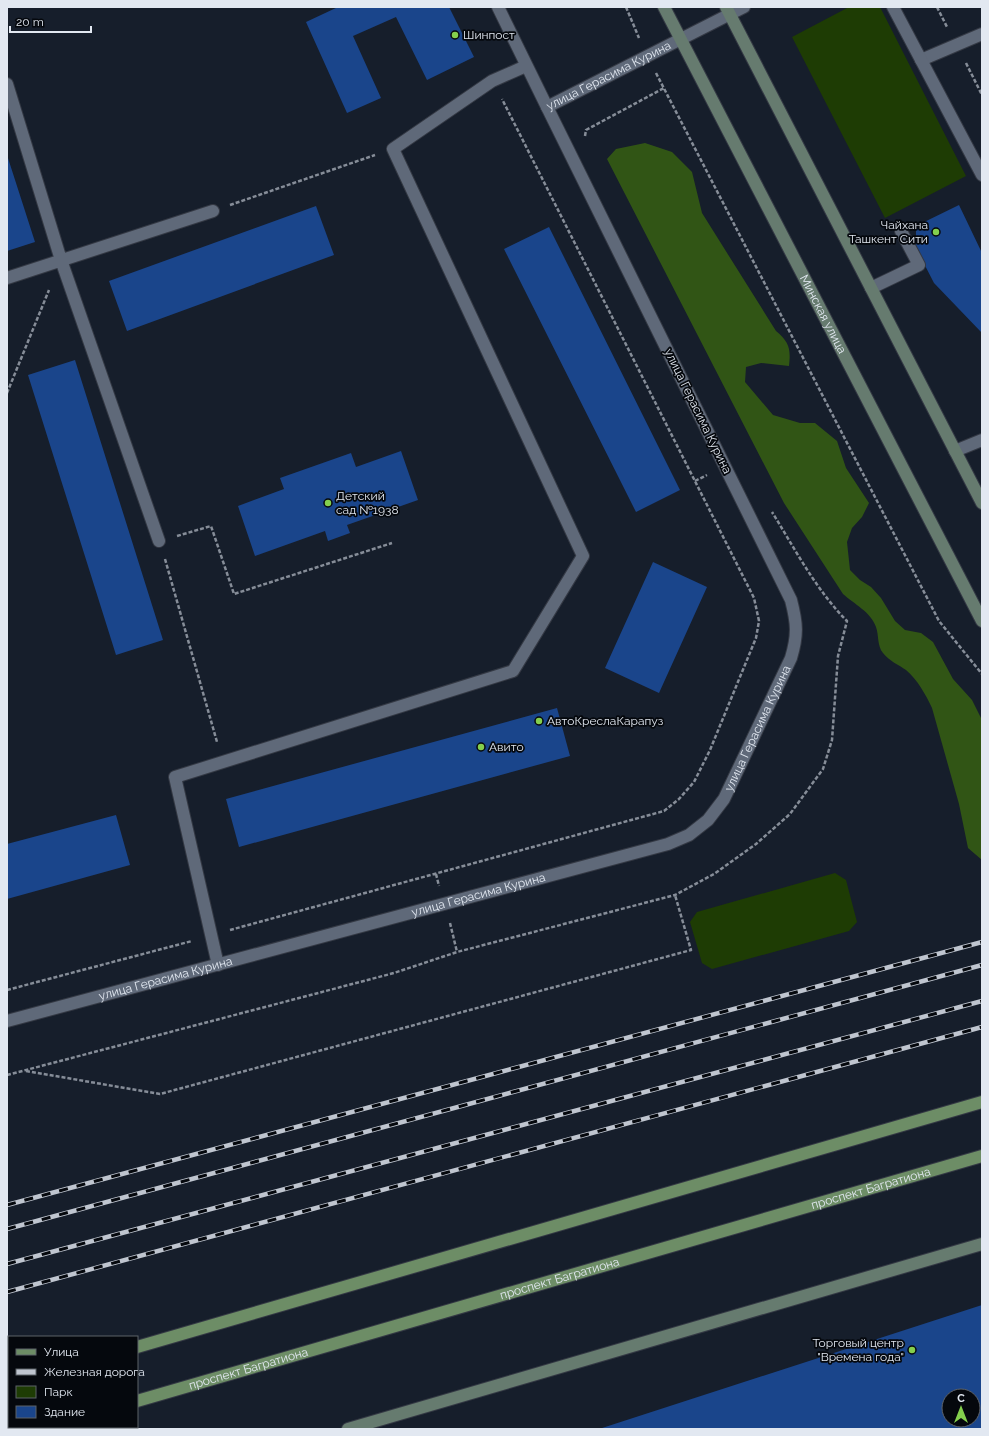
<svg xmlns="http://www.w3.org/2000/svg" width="989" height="1436" viewBox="0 0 989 1436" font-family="Raleway,sans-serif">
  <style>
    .green { fill: #1e3c04 }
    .forest { fill: #315515 }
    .building { fill: #1a458b; fill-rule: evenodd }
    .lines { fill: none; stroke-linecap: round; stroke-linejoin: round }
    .service-casing { stroke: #343944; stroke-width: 14 }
    .minor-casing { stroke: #343944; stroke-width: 14 }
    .secondary-casing { stroke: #343944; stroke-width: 14 }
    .primary-casing { stroke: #343944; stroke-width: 14 }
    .path { stroke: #868d98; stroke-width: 2.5; stroke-dasharray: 4 2; stroke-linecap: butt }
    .service { stroke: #5f6979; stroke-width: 12 }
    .minor { stroke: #5f6979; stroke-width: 12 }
    .secondary { stroke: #667b6f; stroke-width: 12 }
    .primary { stroke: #6d8d66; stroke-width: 12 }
    .rail-casing { stroke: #bfc5cf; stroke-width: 4.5 }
    .rail { stroke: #05080d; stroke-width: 3; stroke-dasharray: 9; stroke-linecap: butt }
    .poi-dot { fill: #84cf4d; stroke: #05080d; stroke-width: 1.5 }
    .labels { text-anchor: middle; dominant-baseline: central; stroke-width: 3.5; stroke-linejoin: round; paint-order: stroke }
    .poi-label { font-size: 12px; fill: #e2e8f1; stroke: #05080d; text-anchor: start }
    .street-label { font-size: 12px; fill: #e2e8f1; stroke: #05080d }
  </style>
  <rect width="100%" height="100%" fill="#161e2b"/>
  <path class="green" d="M849,7H880L966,176L885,218L792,37Z
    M835,873L846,880L857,922L849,931L712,969L702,963L690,922L697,912Z"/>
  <path class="forest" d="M645,143L672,152L692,172L702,213L776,331C789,342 791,348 789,366L761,363L746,367L745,382L773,415L800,423H815L837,441L846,468L869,503L862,517L852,528L847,542L850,570L860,580L871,587L881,598L895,621L905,630L921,633L933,642L953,679L972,700L982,720V860L968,848L959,804L932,708C926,695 917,679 906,670C899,665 889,661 883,653C877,646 879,635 876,627C871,612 854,604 843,594L784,503L607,159L616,149Z"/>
  <path class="building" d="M338,7H449L474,57L427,80L396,17L353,36L381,98L347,113L306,22Z
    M7,155L35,242L7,251Z
    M959,205L982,253V333L934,283L916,248V226Z
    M316,206L334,255L127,331L109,281Z
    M549,227L680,490L636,512L504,249Z
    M75,360L163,640L116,655L28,375Z
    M401,451L418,500L347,525L350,533L328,541L325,531L255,556L238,506L284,489L280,478L351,453L356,467Z
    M653,562L707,587L659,693L605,668Z
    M557,708L570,756L239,847L226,799Z
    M116,815L130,865L7,899V844Z
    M982,1305V1429H599ZM949,1396H973V1420H949Z"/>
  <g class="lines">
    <g class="service-casing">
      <path id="service" d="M498,7L547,107
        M921,60L982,34
        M7,84L61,260L159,541
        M7,278L213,211
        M871,288L919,265L901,231
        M955,451L982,440
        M218,965L175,777L513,671L583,556L393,149L492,81L526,66"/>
    </g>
    <g class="minor-casing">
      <g id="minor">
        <path d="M893,7L982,175"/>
        <path id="s1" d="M7,1021L668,844L689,835L708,820L724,799L791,658C798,635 797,623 791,600L547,107L744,7"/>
      </g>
    </g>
    <g class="secondary-casing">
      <g id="secondary">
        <path id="s2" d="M664,7L982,621"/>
        <path d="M726,7L982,503"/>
        <path d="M348,1429L982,1244"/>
      </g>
    </g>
    <g class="primary-casing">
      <g id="primary">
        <path d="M137,1347L982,1102"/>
        <path d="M7,1385L9,1384"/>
        <path id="s3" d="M137,1401L982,1156"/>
        <path d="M41,1429L48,1427"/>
      </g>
    </g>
    <path class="path" d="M626,7L639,38
      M937,7L947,27
      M966,63L982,95
      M656,73L939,621L982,674
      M585,136L586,130L664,88
      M230,205L375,155
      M7,393L49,290
      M695,481L707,475
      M177,536L211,526L234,594L392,543
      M165,559L217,742
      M436,874L439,886
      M450,923L457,952
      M230,930L664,811L679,799L694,782L710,750L756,638L759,621L754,598L502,99
      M7,990L192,941
      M26,1071L160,1094L691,950L675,895
      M7,1075L394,973L457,952L675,895L714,874L756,844L790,814L823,769L832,740L838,656L847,621C816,590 795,549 772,512"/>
    <use href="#service" class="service"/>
    <use href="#minor" class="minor"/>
    <use href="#secondary" class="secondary"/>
    <use href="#primary" class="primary"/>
    <g class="rail-casing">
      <path id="rail" d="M7,1205L982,942
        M7,1229L982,965
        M7,1264L982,1001
        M7,1292L982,1027"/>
    </g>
    <use href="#rail" class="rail"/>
  </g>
  <g class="poi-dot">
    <circle cx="455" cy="35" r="4"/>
    <circle cx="936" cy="232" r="4"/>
    <circle cx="328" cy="503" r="4"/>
    <circle cx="539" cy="721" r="4"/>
    <circle cx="481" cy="747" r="4"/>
    <circle cx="912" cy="1350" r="4"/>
  </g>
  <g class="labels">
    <g class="poi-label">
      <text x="463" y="35">Шинпост</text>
      <text x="928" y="225" text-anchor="end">Чайхана<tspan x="928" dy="14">Ташкент Сити</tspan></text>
      <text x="336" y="496">Детский<tspan x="336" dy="14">сад №1938</tspan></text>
      <text x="547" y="721">АвтоКреслаКарапуз</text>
      <text x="489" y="747">Авито</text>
      <text x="904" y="1343" text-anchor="end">Торговый центр<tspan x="904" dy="14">"Времена года"</tspan></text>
    </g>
    <g class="street-label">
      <text stroke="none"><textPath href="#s1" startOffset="1592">улица Герасима Курина</textPath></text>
      <text stroke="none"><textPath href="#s2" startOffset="346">Минская улица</textPath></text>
      <text transform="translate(698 411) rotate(64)">улица Герасима Курина</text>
      <text stroke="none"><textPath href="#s1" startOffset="836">улица Герасима Курина</textPath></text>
      <text stroke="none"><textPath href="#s1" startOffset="488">улица Герасима Курина</textPath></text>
      <text stroke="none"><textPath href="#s1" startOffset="164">улица Герасима Курина</textPath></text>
      <text stroke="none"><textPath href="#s3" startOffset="764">проспект Багратиона</textPath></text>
      <text stroke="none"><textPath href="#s3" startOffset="440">проспект Багратиона</textPath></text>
      <text stroke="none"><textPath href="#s3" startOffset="116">проспект Багратиона</textPath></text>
    </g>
  </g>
  <rect width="989" height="1436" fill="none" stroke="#e2e8f1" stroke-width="16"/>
  <rect x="8" y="1336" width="130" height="92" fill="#05080d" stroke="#5d6268"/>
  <rect x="16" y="1349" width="20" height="6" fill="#6d8d66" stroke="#5d6268"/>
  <text x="44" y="1356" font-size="12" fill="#e2e8f1">Улица</text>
  <rect x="16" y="1369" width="20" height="6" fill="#bfc5cf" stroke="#5d6268"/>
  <text x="44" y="1376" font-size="12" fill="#e2e8f1">Железная дорога</text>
  <rect x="16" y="1386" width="20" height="12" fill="#1e3c04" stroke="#5d6268"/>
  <text x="44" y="1396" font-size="12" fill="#e2e8f1">Парк</text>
  <rect x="16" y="1406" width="20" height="12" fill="#1a458b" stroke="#5d6268"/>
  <text x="44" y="1416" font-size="12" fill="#e2e8f1">Здание</text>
  <g transform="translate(961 1408)"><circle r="19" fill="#05080d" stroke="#5d6268"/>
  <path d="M0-3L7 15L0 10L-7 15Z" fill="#84cf4d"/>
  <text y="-6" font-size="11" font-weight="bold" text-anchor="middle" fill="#e2e8f1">С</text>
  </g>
  <path d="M10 26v6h81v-6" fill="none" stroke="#e2e8f1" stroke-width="2"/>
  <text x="16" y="26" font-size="12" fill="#e2e8f1" stroke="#05080d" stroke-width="3" paint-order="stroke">20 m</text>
</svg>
